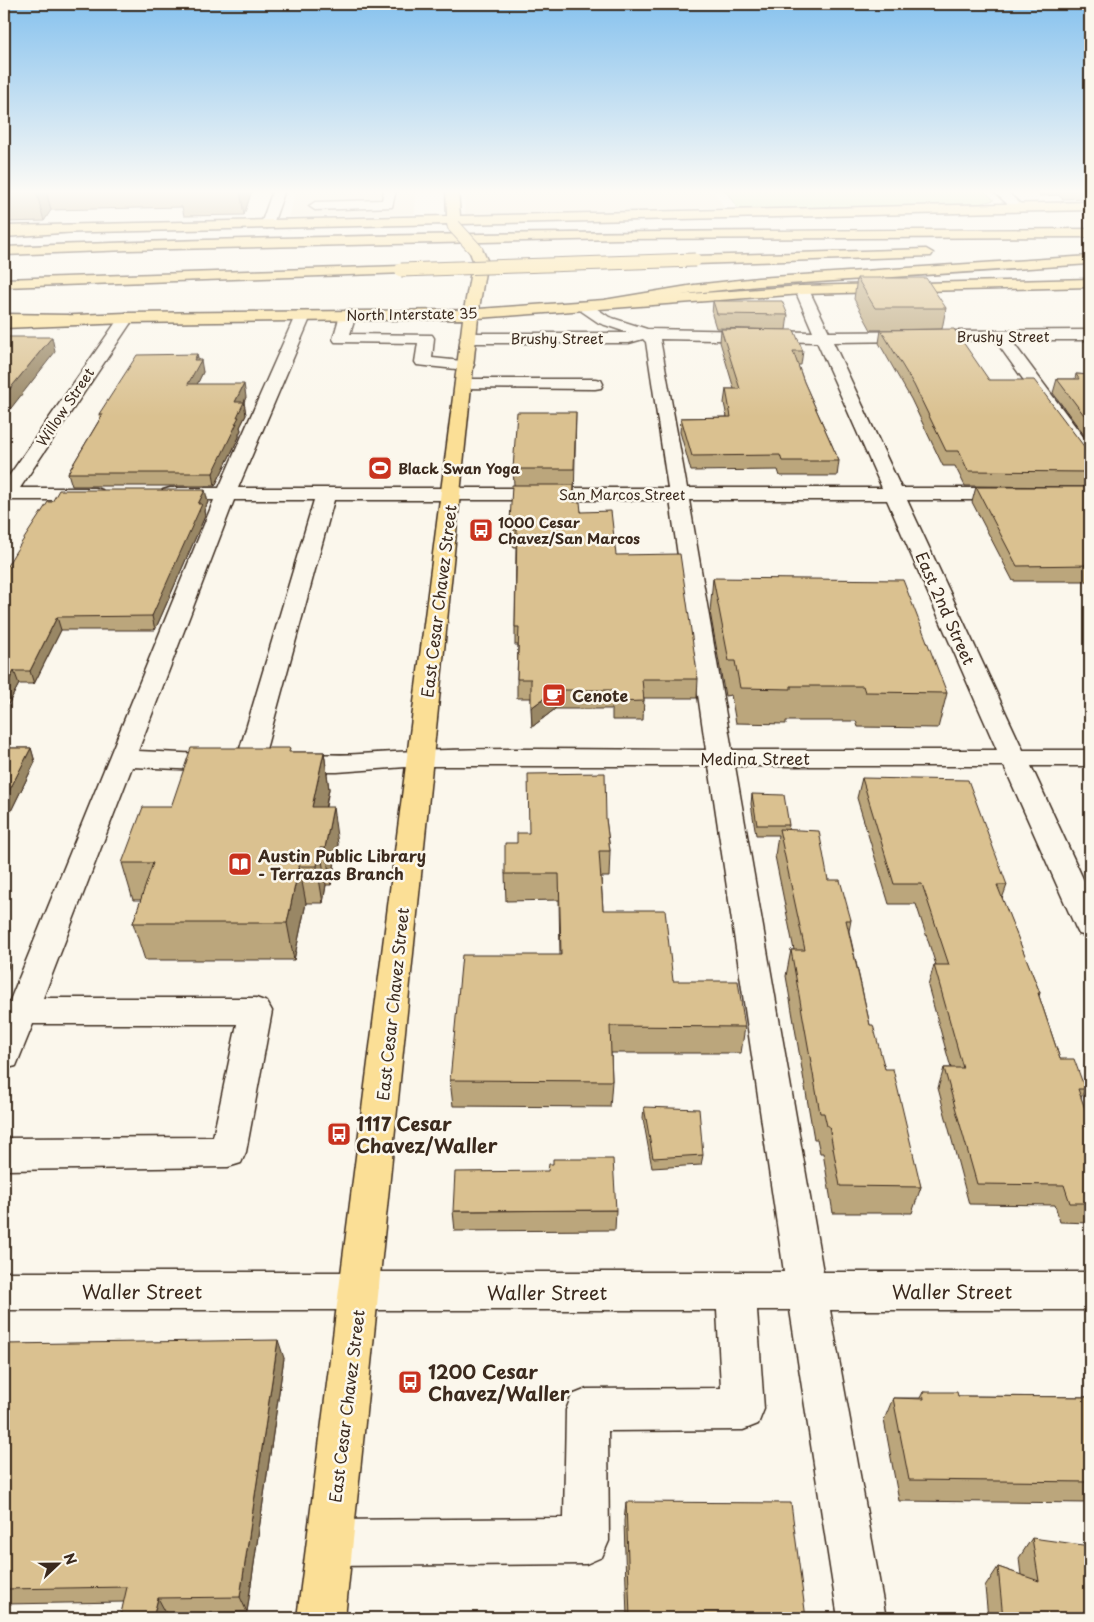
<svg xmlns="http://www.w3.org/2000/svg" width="1094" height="1622" viewBox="0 0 1094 1622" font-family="'Playpen Sans',sans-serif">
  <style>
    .built { fill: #f1e7d0 }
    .green { fill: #c7e79f; stroke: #81885e }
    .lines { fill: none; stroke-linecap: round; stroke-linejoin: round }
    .minor-casing { stroke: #3b2a1e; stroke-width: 3 }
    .major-casing { stroke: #3b2a1e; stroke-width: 3 }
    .highway-casing { stroke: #3b2a1e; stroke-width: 3 }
    .minor { fill: #fbf7ec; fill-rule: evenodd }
    .major { fill: #fbdf96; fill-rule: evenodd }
    .highway { fill: #fbdf96; fill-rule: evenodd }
    .major-bridge-casing { stroke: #3b2a1e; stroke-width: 15; stroke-linecap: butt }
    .highway-bridge-casing { stroke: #3b2a1e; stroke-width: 15; stroke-linecap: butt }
    .major-bridge { stroke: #fbdf96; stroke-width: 13 }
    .highway-bridge { stroke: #fbdf96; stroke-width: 13 }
    .wall { fill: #bba67c; stroke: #3b2a1e }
    .shaded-wall { fill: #998765; stroke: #3b2a1e }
    .building { fill: #dac190; stroke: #3b2a1e }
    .labels { text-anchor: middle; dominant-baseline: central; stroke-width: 5; stroke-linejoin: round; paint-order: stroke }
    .far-street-label { font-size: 14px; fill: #3b2a1e; stroke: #fbf7ec }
    .far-poi-label { font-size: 14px; font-weight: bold; fill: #3b2a1e; stroke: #fbf7ec; text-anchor: start }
    .street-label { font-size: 16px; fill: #3b2a1e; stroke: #fbf7ec }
    .poi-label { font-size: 16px; font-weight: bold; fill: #3b2a1e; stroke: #fbf7ec; text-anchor: start }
    .near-poi-label { font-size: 19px; font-weight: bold; fill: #3b2a1e; stroke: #fbf7ec; text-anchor: start }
    .near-street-label { font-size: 19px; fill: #3b2a1e; stroke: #fbf7ec }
  </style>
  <rect width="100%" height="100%" fill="#fbf7ec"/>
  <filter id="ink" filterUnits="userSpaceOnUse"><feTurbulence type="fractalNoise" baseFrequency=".02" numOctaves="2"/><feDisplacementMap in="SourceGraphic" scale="10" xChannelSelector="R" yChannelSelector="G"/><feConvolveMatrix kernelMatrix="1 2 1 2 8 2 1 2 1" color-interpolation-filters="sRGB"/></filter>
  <g filter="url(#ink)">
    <path class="built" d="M296,190H416L415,214L289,217Z
      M464,190H714L724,208L465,216Z"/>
    <path class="green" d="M725,190H983L994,200L978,204L738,209Z"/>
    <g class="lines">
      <g class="minor-casing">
        <path id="minor" d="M273,190H285L273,224L267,228L261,224Z
          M384,190H396L392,207L315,210L309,206L315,202L382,200Z
          M992,190H1005L1024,207L1018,211L1014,210Z
          M802,286L807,287L809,290L829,332L1090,330V340H1011L1090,446V465L1083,463L995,340L833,342L901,488H1012L1019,490L1022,494L1019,498L1012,500H907L1023,750H1090V766H1031L1090,894V937L1079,934L1075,926L1004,766H735L823,1272H1090V1310H830L886,1618H838L790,1310H757L764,1409L758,1424L743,1430L608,1431L609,1541L602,1557L586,1564L330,1566L314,1559L307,1543L314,1527L330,1520L564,1518L566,1410L572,1395L587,1389L721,1388L717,1310H4V1272H784L709,766H420L337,772H290L281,770L277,764L281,758C306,752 335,756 360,754C475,746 591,750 706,750L670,500H334L262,764L258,770L249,772L240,770L236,764L233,769L224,771L132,767L43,998H256L267,1002L272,1011L246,1152L241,1163L228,1167L4,1170V1138L213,1137L237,1024H33L16,1066L4,1069V1015L214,500H170L163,498L160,494L163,490L170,488H219L295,316L298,313H308L311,316L238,488H668L646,342L643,339L629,343H468L462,341L460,338L462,335L468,333H629L599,323L577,308L575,305L577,302H587L609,317L647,329L813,332L795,290L797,287ZM660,339L817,342L882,488H687ZM234,500H314L236,762L233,757L224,755L138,751ZM689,500H887L997,750H732Z
          M348,310L353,312L356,315L350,334L432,335L434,338L432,358L472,362L474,365L472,368L466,370L417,365L415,362L418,343L335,342L333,339L340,315L343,312Z
          M126,313L131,315L134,318L20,488H95L102,490L105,494L102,498L95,500H12L4,503V483L121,315Z
          M463,379H595L601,380L603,384L601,388L595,389L457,388L455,384L457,380Z"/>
      </g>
      <g class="major-casing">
        <path id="major" d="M446,190H458L460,216L1090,202V210L460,224L459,229H449L447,224L4,234V226L447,216Z
          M476,246L481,247L487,260L479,309L802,286L1090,279V287L802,294L478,318L345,1618H297L463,319L126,323L4,328V318L126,313L464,310L473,260L469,250Z"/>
      </g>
      <g class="highway-casing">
        <path id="highway" d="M70,225L75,226L76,229L75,232L4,237V229Z
          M1090,229V237L619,239L128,250L4,255V247C366,232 728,231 1090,229Z
          M926,249L933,253L931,256L695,264L688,260L695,256Z
          M1090,256V264L758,286L694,293L610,307L605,306L603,303L605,300L610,299L694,285L758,278Z
          M401,266L408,270L406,273L4,287V279Z
          M4,314L68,315L73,317L76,320L73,323L68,325L4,324Z"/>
      </g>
      <use href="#minor" class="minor"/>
      <use href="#major" class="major"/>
      <use href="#highway" class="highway"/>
      <g class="major-bridge-casing">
        <path id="major-bridge" d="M454,226L476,250"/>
      </g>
      <g class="highway-bridge-casing">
        <path id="highway-bridge" d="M401,270L695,260"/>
      </g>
      <use href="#major-bridge" class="major-bridge"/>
      <use href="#highway-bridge" class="highway-bridge"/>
    </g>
    <path class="wall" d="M4,190H252L244,215L184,216L182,207L51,210L44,221L4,222Z
      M1033,190H1090V198L1063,199L1058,195L1040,196Z
      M857,278L946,308L942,329L871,330L854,299Z
      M713,301L788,315L786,330L716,328L712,315Z
      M721,329L803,351L801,365H798L804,382L839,461L837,476H780L778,470L691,471L680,432L681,418L727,417L724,403L726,389H734L720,342Z
      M881,330L989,380L1086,449L1090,451V487L965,486L955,466H943L911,399L879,343Z
      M197,354L198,360L203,372L197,384L246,397L244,402L246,415L240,427L241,430L239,434V437L215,486H72L68,473L100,419L99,414Z
      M1076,374L1090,375V443L1053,393L1057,379H1075Z
      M576,412L574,502L616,555L698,679L697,698H644L643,720H612V709H555L532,727L531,698H517V679L518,645H515V627L516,547H513V539H511L510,522L514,485L513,469Z
      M976,487H1090V581H1013L972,502Z
      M208,502L204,511L205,516L155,630H61L34,684H19L4,712V571Z
      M713,578L947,693L938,728L858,727L856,721H786V724L736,723L731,695L725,696L710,612Z
      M4,745L5,748H31L35,762L10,813H4Z
      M291,752H324L329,789L326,807L338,844L331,885H326L323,903H306L294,960H145L133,923L141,900H133L122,863L171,807Z
      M862,778L1007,885L1002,899L1040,993L1039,996L1060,1059L1085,1089L1081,1098L1090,1123V1223L1060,1222L1055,1205L969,1204L938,1088L944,1068H951L928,986L934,965H936L916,904H889L857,798Z
      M752,794L789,825L788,830L828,880L851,920L849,931L870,1025L885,1069L921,1187L912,1213H833L823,1153H820L817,1139H814L786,976L791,950H794L775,856L778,835H756L751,804Z
      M606,819L610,851L609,877H601L603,910L673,981L745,1027L741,1053H611L612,1081L610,1107L453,1106L450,1080L560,955L559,900L506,901L505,874L517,843L529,833Z
      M644,1107L703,1155L701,1165L652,1168L643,1118Z
      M616,1210L615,1230L455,1231L453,1211Z
      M4,1344L284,1358L247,1612L166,1613L165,1618H120L124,1602L4,1604Z
      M923,1392L958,1396L1090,1397V1503L899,1501L884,1420L893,1398H920Z
      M626,1502L806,1618H627L624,1521Z
      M1032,1538L1090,1618H988L985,1587L998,1567L1021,1575L1019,1558Z"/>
    <path class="shaded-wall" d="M36,190H46L51,210L44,221Z
      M240,190H252L244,215Z
      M52,337L55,352L4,417V396Z
      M197,354L199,364L201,360L203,372L191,397L188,384L194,360Z
      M244,384L246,397L244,402L246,415L240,427L241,430L239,434V437L215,486L213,473L235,402Z
      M205,490L208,502L204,511L205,516L155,630L152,616L198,504Z
      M57,617L61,630L34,684L30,671Z
      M14,671L19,684L4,712V690Z
      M555,690V709L532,727L531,708Z
      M31,748L35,762L10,813L5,799Z
      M324,752L329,789L318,844L312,807Z
      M333,807L338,844L331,885L325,848Z
      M320,848L326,885L323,903L317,866Z
      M299,866L306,903L294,960L287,923Z
      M4,954L9,966L4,977Z
      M278,1340L284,1358L247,1612L240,1597Z
      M158,1598L166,1613L165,1618H153Z"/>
    <path class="building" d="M857,278H926L946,308H875Z
      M713,301H782L788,315L717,314Z
      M721,329L794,330L803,351H793L804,382L839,461H782L780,455L692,456L681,418L731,417L726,389H740Z
      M954,329L989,380H1034L1086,449L1090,451V472L968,471L959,451H946L914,385L881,330Z
      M8,337H52L4,396V341H5Z
      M197,354L194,360H201L188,384H244L235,402H244L237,417H239L235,424L237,423L213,473H68L103,414H99L137,355Z
      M1076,374L1090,375V423L1057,379H1079Z
      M517,412H576L574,469H513Z
      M512,485H574L573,502H580L581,512L611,511L616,555L680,554L698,679H642L644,701L613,702L612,690H555L531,708V679H517L519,627H515L517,530H513V522H510Z
      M976,487H1090V565L1017,566Z
      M59,490H205L198,504H202L152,616L57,617L30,671H14L4,690V571L16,551L48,502H52Z
      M713,578L903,580L947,693L865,692L863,686H791V689L740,688L735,661H729Z
      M4,748H31L5,799H4Z
      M191,748H290L289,752H324L312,807H333L325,848H320L317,866H299L287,923H133L153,863H122L143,807H171Z
      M605,773L606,819L610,851H599L603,910H665L673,981H738L745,1027L610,1026L612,1081L450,1080L462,955H561L559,874H505V843H517V833H529L528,774Z
      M862,778L968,780L1007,885H997L1040,993H1038L1060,1059H1074L1085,1089H1078L1090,1123V1203H1070L1064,1185L977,1184L944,1068H963L934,965H949L922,884H894Z
      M752,794L784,795L789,825H757Z
      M779,829L819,831L828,880H840L851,920H846L870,1025H873L885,1069H893L921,1187L840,1186L829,1126H827L824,1113H820L791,950H805Z
      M644,1107L699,1109L703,1155L653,1158Z
      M553,1159H613L616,1210L453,1211L455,1172L548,1171L549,1164H553Z
      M278,1340L240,1597L158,1598L153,1618H120L127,1587L4,1589V1344Z
      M923,1392H957L958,1396L1090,1397V1482L909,1480L893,1398L924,1399Z
      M626,1502L791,1503L806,1618H630Z
      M1032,1538L1090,1546V1618H1003L998,1567L1039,1581Z"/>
  </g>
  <linearGradient id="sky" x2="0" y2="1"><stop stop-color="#87c2ee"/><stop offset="0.46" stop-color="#fdfbf6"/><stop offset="1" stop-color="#fdfbf6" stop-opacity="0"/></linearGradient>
  <rect width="1094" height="417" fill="url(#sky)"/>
  <defs>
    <g id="stadium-square" transform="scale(1.25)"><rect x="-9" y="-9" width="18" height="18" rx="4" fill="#c8321e" stroke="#fbf7ec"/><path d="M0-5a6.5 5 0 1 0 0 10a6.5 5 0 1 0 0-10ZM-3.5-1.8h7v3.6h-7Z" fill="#fff"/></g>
    <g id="bus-square" transform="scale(1.25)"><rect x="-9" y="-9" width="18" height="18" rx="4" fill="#c8321e" stroke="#fbf7ec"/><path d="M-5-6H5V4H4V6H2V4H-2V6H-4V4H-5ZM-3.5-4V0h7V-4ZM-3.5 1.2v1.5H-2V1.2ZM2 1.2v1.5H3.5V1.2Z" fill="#fff"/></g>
    <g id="cafe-square" transform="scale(1.25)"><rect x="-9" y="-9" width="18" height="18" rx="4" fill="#c8321e" stroke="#fbf7ec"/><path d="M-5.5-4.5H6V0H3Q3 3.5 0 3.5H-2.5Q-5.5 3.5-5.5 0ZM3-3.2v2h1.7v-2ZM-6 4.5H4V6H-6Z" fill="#fff"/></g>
    <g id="library-square" transform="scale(1.25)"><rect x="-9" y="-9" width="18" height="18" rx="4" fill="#c8321e" stroke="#fbf7ec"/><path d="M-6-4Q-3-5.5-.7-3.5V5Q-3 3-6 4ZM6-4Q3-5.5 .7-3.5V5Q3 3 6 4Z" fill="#fff"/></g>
  </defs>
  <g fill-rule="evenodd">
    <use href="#stadium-square" x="380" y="468"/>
    <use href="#bus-square" x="481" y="530"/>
    <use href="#cafe-square" x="554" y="695"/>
    <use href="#library-square" x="240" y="864"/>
    <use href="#bus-square" x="339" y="1134"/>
    <use href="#bus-square" x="410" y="1382"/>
  </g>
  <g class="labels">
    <g class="far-street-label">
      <text transform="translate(412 314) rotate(-1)">North Interstate 35</text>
      <text x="1003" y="336">Brushy Street</text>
      <text x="557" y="338">Brushy Street</text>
      <text transform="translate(65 407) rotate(-56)">Willow Street</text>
      <text x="622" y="494">San Marcos Street</text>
    </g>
    <g class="far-poi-label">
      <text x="398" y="468">Black Swan Yoga</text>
      <text x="498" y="522">1000 Cesar<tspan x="498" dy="16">Chavez/San Marcos</tspan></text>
    </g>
    <g class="street-label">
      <text transform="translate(438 601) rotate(-83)">East Cesar Chavez Street</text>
      <text transform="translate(946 608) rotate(66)">East 2nd Street</text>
      <text x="755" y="758">Medina Street</text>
      <text transform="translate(392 1004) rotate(-84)">East Cesar Chavez Street</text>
      <text transform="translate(346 1406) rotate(-83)">East Cesar Chavez Street</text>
    </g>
    <g class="poi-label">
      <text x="572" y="695">Cenote</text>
      <text x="258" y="855">Austin Public Library<tspan x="258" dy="18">- Terrazas Branch</tspan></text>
    </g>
    <g class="near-poi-label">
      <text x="356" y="1123">1117 Cesar<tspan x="356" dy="22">Chavez/Waller</tspan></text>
      <text x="428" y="1371">1200 Cesar<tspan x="428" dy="22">Chavez/Waller</tspan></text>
    </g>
    <g class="near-street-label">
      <text x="142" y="1291">Waller Street</text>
      <text x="952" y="1291">Waller Street</text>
      <text x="547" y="1292">Waller Street</text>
    </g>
  </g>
  <rect width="1094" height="1622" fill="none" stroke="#fbf7ec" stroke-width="20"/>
  <rect x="10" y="10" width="1074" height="1602" fill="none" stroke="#3b2a1e" stroke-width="2" filter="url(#ink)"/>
  <g transform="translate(58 1564) rotate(68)" stroke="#fbf7ec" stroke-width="4" paint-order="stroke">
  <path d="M0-4L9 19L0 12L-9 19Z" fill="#3b2a1e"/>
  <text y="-8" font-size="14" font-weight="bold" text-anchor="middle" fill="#3b2a1e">N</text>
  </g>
</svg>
